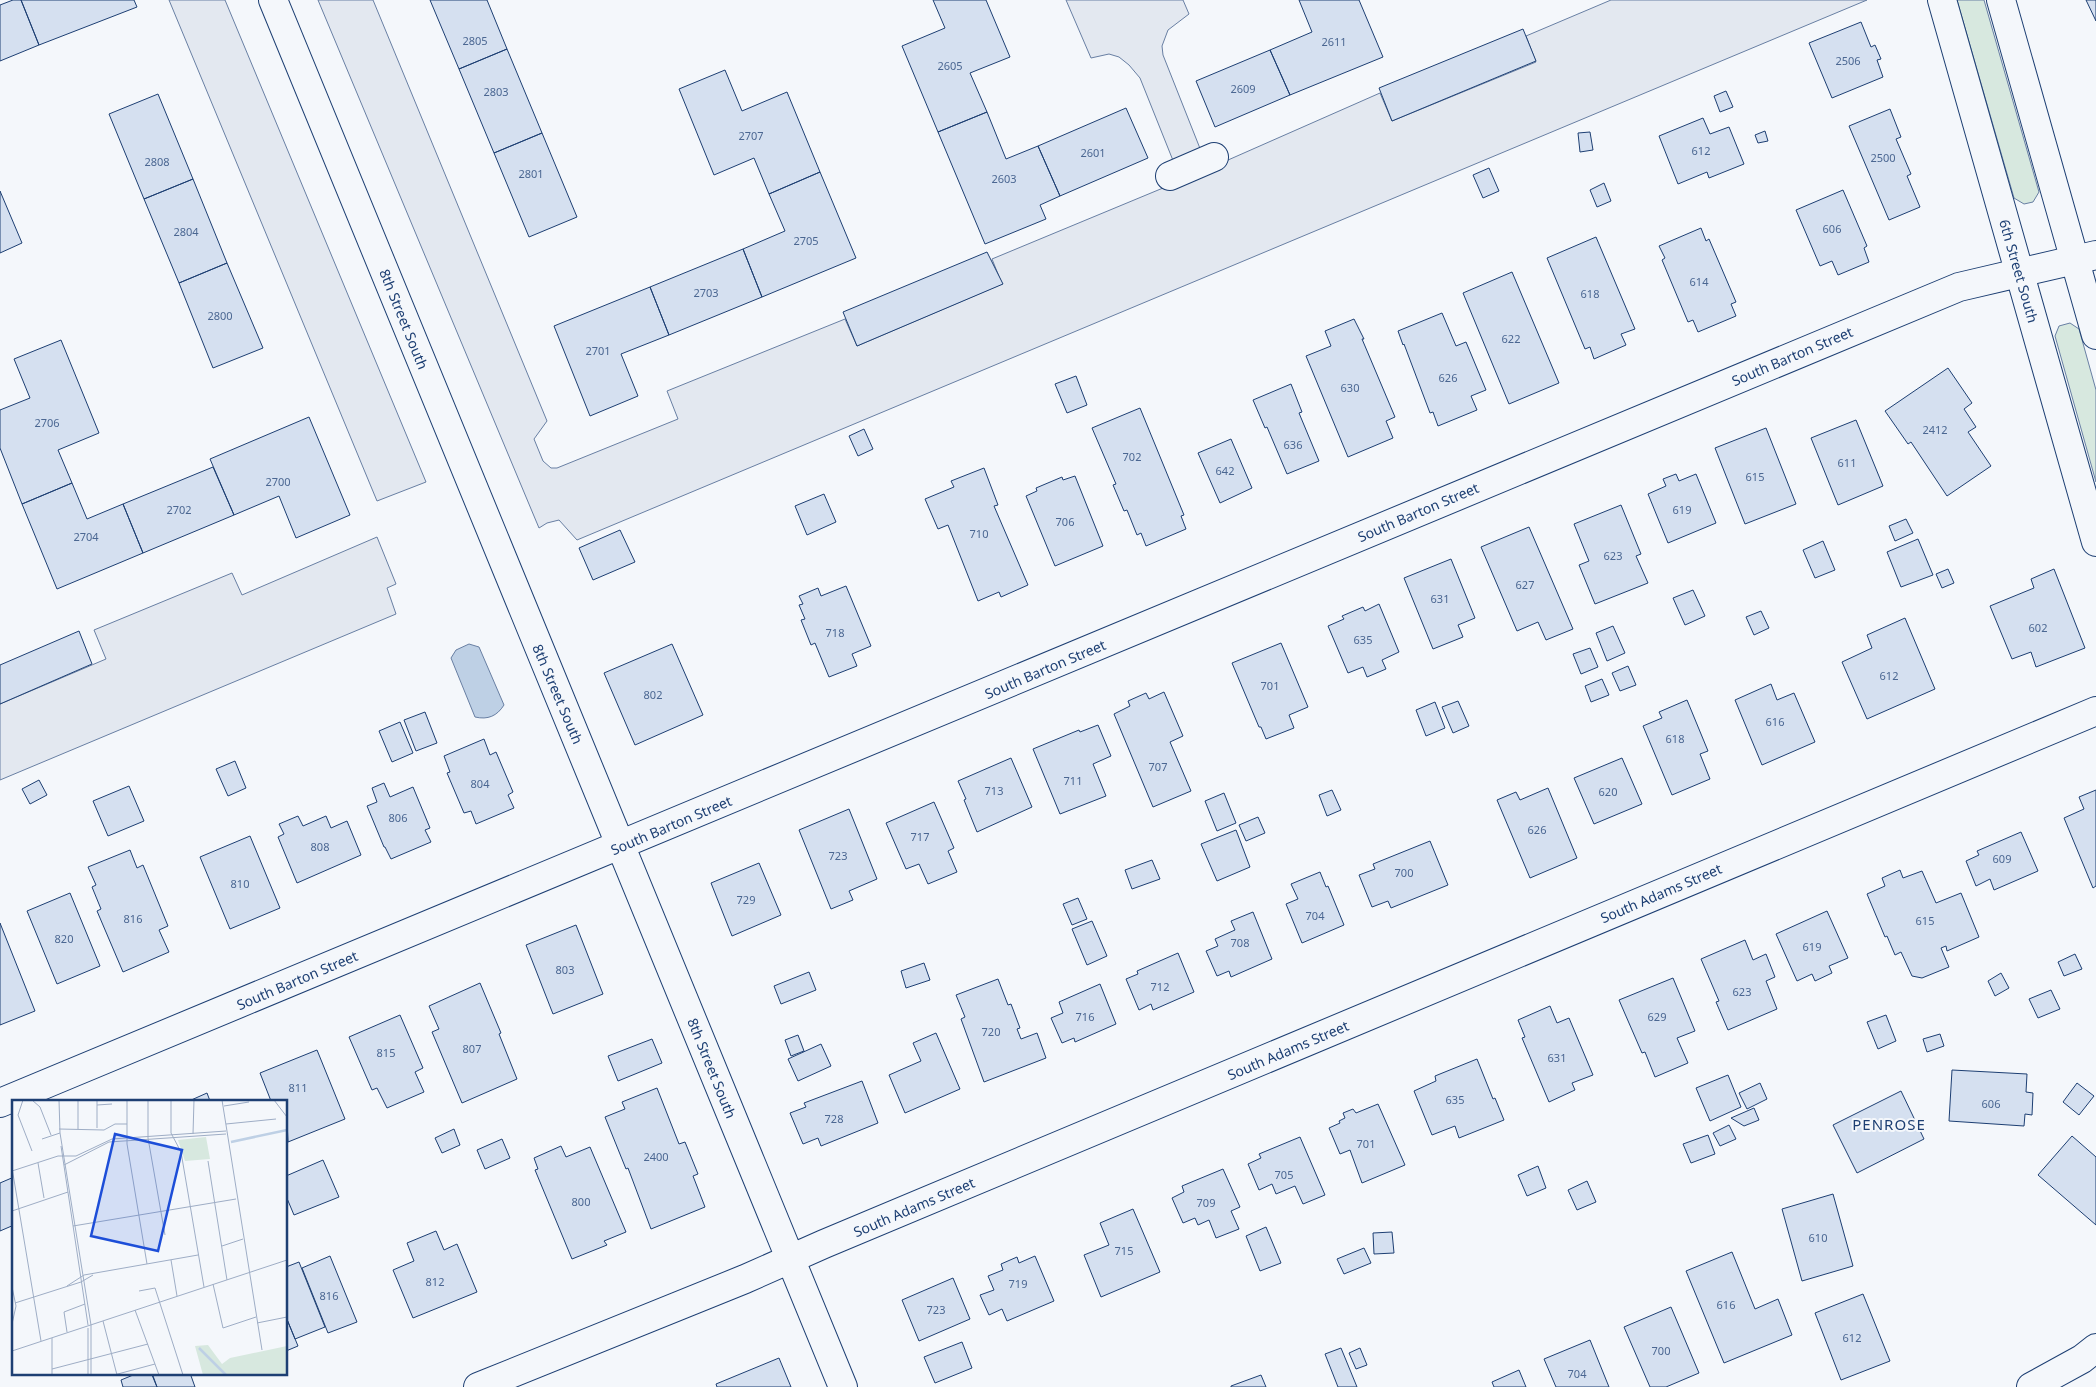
<svg xmlns="http://www.w3.org/2000/svg" width="2096" height="1387" viewBox="0 0 2096 1387" font-family="'Noto Sans',sans-serif">
  <style>
    .green { fill: #d7e8df; stroke: #687fa3 }
    .parking { fill: #e3e8f0; stroke: #687fa3 }
    .water { fill: #bed0e5; stroke: #687fa3 }
    .building { fill: #d5e0f0; stroke: #1d3f73 }
    .lines { fill: none; stroke-linecap: round; stroke-linejoin: round }
    .minor-casing { stroke: #1d3f73; stroke-width: 30 }
    .tertiary-casing { stroke: #1d3f73; stroke-width: 30 }
    .minor { stroke: #f4f7fb; stroke-width: 28 }
    .tertiary { stroke: #f4f7fb; stroke-width: 28 }
    .labels { text-anchor: middle; dominant-baseline: central; stroke-width: 4; stroke-linejoin: round; paint-order: stroke }
    .number-label { font-size: 11px; fill: #4b6792 }
    .street-label { font-size: 14px; fill: #1d3f73; stroke: #f4f7fb }
    .neighbourhood-label { font-size: 15px; letter-spacing: 1px; fill: #1d3f73; stroke: #f4f7fb }
    .inset-river { fill: none; stroke: #bed0e5; stroke-width: 2.5 }
    .inset-road { fill: none; stroke: #9eadc5; stroke-width: 1 }
    .view { fill: #1d4ed8; fill-opacity: 0.15; stroke: #1d4ed8; stroke-width: 2.5 }
    .inset-edge { fill: none; stroke: #1d3f73; stroke-width: 2.5 }
  </style>
  <rect width="100%" height="100%" fill="#f4f7fb"/>
  <path class="green" d="M1957,0H1984L2039,192L2033,202L2024,204L2014,198Z
    M2070,323L2079,329L2096,390V482L2055,336L2059,326Z"/>
  <path class="parking" d="M169,0H225L426,482L377,501Z
    M318,0H373L547,421L534,439L543,461L551,468H557L678,419L667,391L845,319L857,346L1002,284L992,259L1163,188L1173,182L1176,168L1140,78L1129,65L1119,57L1109,54L1091,58L1066,0H1183L1189,14L1168,30L1162,46L1163,55L1203,156L1219,164L1380,93L1392,121L1536,62L1526,36L1611,0H1867L577,540L559,520L547,523L539,528Z
    M377,537L396,584L387,588L396,614L0,780V704L106,659L94,630L232,573L242,595Z"/>
  <path class="water" d="M469,644L479,647L504,705C497,716 488,720 475,717L451,658L456,650Z"/>
  <path class="building" d="M13,0H21L39,45L0,61V5Z
    M21,0H134L137,7L39,45Z
    M430,0H487L507,49L459,69Z
    M933,0H986L1010,57L970,73L987,112L938,132L902,46L945,28Z
    M1299,0H1359L1383,57L1290,95L1270,50L1312,32Z
    M2086,0H2096V21Z
    M1861,22L1871,47L1875,45L1881,59L1877,60L1883,77L1832,98L1809,43Z
    M1523,29L1536,61L1392,121L1379,88Z
    M507,49L542,133L494,153L459,69Z
    M1270,50L1290,95L1215,127L1196,81Z
    M725,70L742,111L787,92L820,172L769,194L754,158L714,175L679,89Z
    M1726,91L1733,107L1720,112L1714,96Z
    M158,94L193,179L144,199L109,114Z
    M1126,108L1148,158L1060,196L1038,146Z
    M1890,109L1901,137L1896,139L1911,174L1907,176L1920,207L1889,220L1849,126Z
    M987,112L1006,159L1038,146L1060,196L1040,205L1046,219L985,244L938,132Z
    M1703,118L1710,134L1729,127L1744,164L1709,178L1707,172L1678,184L1659,136Z
    M1765,131L1768,141L1758,143L1755,135Z
    M1590,132L1593,150L1580,152L1578,133Z
    M542,133L577,217L529,237L494,153Z
    M1489,168L1499,191L1483,198L1473,175Z
    M820,172L856,258L762,297L743,249L785,231L769,194Z
    M193,179L227,263L179,283L144,199Z
    M1604,183L1611,201L1597,207L1590,190Z
    M1843,190L1867,246L1864,248L1869,262L1838,275L1832,261L1820,266L1796,210Z
    M0,191L22,243L0,253Z
    M1701,228L1706,241L1709,239L1736,302L1731,304L1736,316L1698,332L1693,320L1688,322L1662,260L1665,258L1659,246Z
    M1596,237L1635,329L1621,334L1626,345L1594,359L1590,347L1585,349L1547,258Z
    M743,249L762,297L669,335L650,287Z
    M987,252L1003,284L857,346L843,312Z
    M227,263L263,348L213,368L179,283Z
    M1512,272L1559,383L1509,404L1463,293Z
    M650,287L669,335L621,354L638,396L590,416L554,326Z
    M1442,313L1456,346L1466,342L1486,390L1471,396L1477,410L1438,426L1433,412L1430,413L1404,344L1403,345L1398,331Z
    M1354,319L1364,339H1362L1395,417L1386,421L1393,438L1348,457L1306,356L1331,346L1325,331Z
    M61,340L99,433L58,450L72,483L22,504L0,448V410L30,398L14,359Z
    M1948,368L1972,403L1964,409L1976,427L1968,432L1991,466L1947,496L1911,442L1908,444L1885,411Z
    M1076,376L1087,405L1067,413L1055,384Z
    M1291,384L1302,412L1299,413L1319,461L1287,474L1267,427L1265,428L1253,400Z
    M1140,408L1184,515L1181,516L1186,529L1146,546L1141,533L1137,535L1127,510L1124,511L1113,485L1116,484L1092,428Z
    M309,417L350,515L296,538L279,496L234,515L210,459Z
    M1856,420L1883,486L1838,505L1811,438Z
    M1766,428L1796,504L1745,524L1715,448Z
    M864,429L873,449L858,456L849,436Z
    M1231,439L1252,488L1220,503L1198,453Z
    M213,467L234,515L143,553L123,504Z
    M984,468L998,505L994,506L1028,585L1001,597L999,592L978,601L948,525L938,529L925,499L954,487L951,481Z
    M1676,474L1679,481L1696,474L1716,523L1668,543L1648,494L1666,486L1663,479Z
    M1075,476L1103,546L1055,566L1026,496L1037,491L1036,488L1062,477L1063,480Z
    M72,483L87,519L123,504L143,553L57,589L22,504Z
    M824,494L836,522L807,535L795,506Z
    M1621,505L1641,554L1636,556L1648,583L1595,604L1579,565L1589,561L1574,524Z
    M1906,519L1913,533L1895,541L1889,526Z
    M1529,527L1573,629L1546,640L1538,622L1517,631L1481,547Z
    M620,530L635,562L593,580L579,548Z
    M1918,539L1933,575L1901,587L1887,552Z
    M1823,541L1835,570L1815,578L1803,550Z
    M1451,559L1475,618L1458,625L1463,637L1433,649L1404,578Z
    M1948,569L1954,583L1942,588L1936,574Z
    M2054,569L2085,648L2036,667L2031,652L2012,659L1990,606L2034,588L2031,579Z
    M846,586L871,646L852,654L857,666L829,677L815,643L811,645L801,620L805,619L799,605L803,604L799,596L818,588L821,596Z
    M1693,590L1705,616L1685,625L1673,598Z
    M1379,604L1399,652L1382,660L1386,669L1367,677L1363,667L1348,673L1328,626L1344,619L1342,616L1363,607L1365,611Z
    M1761,611L1769,628L1754,635L1746,617Z
    M1905,618L1935,689L1867,719L1842,662L1872,648L1867,635Z
    M1613,626L1625,653L1607,661L1596,633Z
    M79,631L92,664L0,704V665Z
    M1281,643L1308,707L1289,715L1294,728L1266,739L1261,727H1259L1232,663Z
    M672,644L703,715L635,745L604,673Z
    M1590,648L1598,667L1581,674L1573,654Z
    M1628,666L1636,685L1620,691L1612,673Z
    M1602,679L1609,695L1591,702L1585,686Z
    M1771,684L1777,700L1794,693L1815,742L1762,765L1735,700Z
    M1164,692L1183,736L1170,742L1191,791L1153,807L1114,714L1130,706L1128,701L1146,693L1149,699Z
    M1687,700L1708,751L1700,754L1710,779L1672,795L1643,726L1662,718L1659,712Z
    M1458,701L1469,726L1453,733L1442,707Z
    M1435,702L1445,728L1426,736L1416,710Z
    M425,712L437,743L416,751L404,720Z
    M400,722L413,753L392,762L379,731Z
    M1098,725L1111,756L1093,764L1106,796L1060,814L1033,749L1079,730L1080,732Z
    M484,739L490,755L496,752L513,792L508,795L514,808L476,824L471,811L464,813L447,773L450,772L444,756Z
    M1011,758L1032,807L977,832L964,800L966,799L958,781Z
    M1622,758L1642,804L1594,824L1574,778Z
    M235,761L246,788L228,796L216,769Z
    M39,780L47,795L30,804L22,789Z
    M384,783L390,797L413,787L430,828L425,830L431,842L391,859L385,847H384L367,806L377,802L372,788Z
    M129,786L144,821L108,836L93,801Z
    M1548,788L1577,858L1530,878L1497,800L1516,792L1520,800Z
    M1332,790L1341,810L1327,816L1319,795Z
    M2096,790V886L2093,888L2064,818L2084,809L2079,797Z
    M1224,793L1236,823L1217,831L1205,801Z
    M934,802L954,848L948,851L957,872L928,884L919,864L906,869L886,823Z
    M849,809L877,879L849,891L853,900L831,909L799,830Z
    M298,816L303,826L326,816L331,828L347,821L361,855L297,883L278,837L284,834L279,824Z
    M1258,817L1265,833L1246,841L1239,825Z
    M1236,830L1250,867L1217,881L1201,844Z
    M2021,832L2038,871L1994,890L1990,879L1976,886L1966,861L1979,855L1977,851Z
    M250,836L280,908L230,929L200,857Z
    M1430,841L1448,885L1391,908L1388,901L1372,907L1359,875L1375,869L1373,864Z
    M130,850L137,868L143,865L168,926L159,930L169,952L123,972L97,911L101,909L92,887L96,885L88,867Z
    M1152,860L1160,879L1132,889L1125,870Z
    M759,863L781,915L732,936L711,883Z
    M1900,870L1903,878L1922,871L1936,903L1961,893L1979,937L1947,951L1946,946L1941,948L1949,967L1922,978L1912,976L1901,952L1895,955L1887,936L1885,937L1867,894L1885,886L1882,878Z
    M1320,872L1326,887L1328,886L1344,925L1302,943L1286,904L1298,899L1291,884Z
    M70,893L100,966L57,984L27,911Z
    M1078,898L1087,919L1072,925L1063,904Z
    M1827,911L1848,958L1829,966L1832,973L1815,981L1812,974L1797,981L1776,934Z
    M1253,912L1272,959L1231,977L1229,971L1217,976L1206,951L1218,946L1215,939L1235,930L1231,921Z
    M1092,921L1107,956L1087,965L1072,929Z
    M0,923L35,1011L0,1025Z
    M576,925L603,994L553,1014L526,945Z
    M1745,940L1753,960L1766,954L1775,977L1766,981L1777,1009L1728,1030L1716,1002L1719,1001L1701,959Z
    M1178,953L1194,992L1153,1010L1151,1004L1139,1010L1126,979L1138,974L1137,971Z
    M2075,954L2082,969L2064,976L2058,962Z
    M924,963L930,980L906,988L901,971Z
    M809,972L816,990L781,1004L774,986Z
    M2001,973L2009,988L1995,996L1988,981Z
    M1673,978L1695,1031L1677,1038L1688,1063L1655,1077L1645,1052L1642,1053L1619,1000Z
    M998,979L1008,1005L1011,1004L1020,1028L1017,1029L1021,1039L1037,1033L1046,1058L984,1082L961,1019L965,1017L956,995Z
    M480,983L501,1033L499,1034L517,1079L462,1103L432,1032L439,1029L429,1006Z
    M1100,984L1116,1024L1075,1042L1074,1038L1062,1043L1051,1018L1063,1013L1059,1002Z
    M2051,990L2060,1009L2038,1018L2029,999Z
    M1550,1006L1557,1023L1569,1018L1593,1075L1572,1083L1575,1090L1549,1102L1522,1038L1525,1037L1518,1020Z
    M400,1015L423,1068L415,1072L424,1092L387,1108L377,1088L372,1090L349,1037Z
    M1886,1015L1896,1041L1878,1049L1867,1022Z
    M936,1033L960,1089L905,1113L889,1075L921,1061L913,1043Z
    M1940,1034L1944,1046L1927,1052L1923,1039Z
    M798,1035L804,1051L791,1056L785,1040Z
    M652,1039L662,1063L618,1081L608,1056Z
    M821,1044L831,1066L798,1081L788,1059Z
    M317,1050L345,1119L288,1142L286,1101H271L260,1073Z
    M1477,1059L1493,1099L1495,1098L1504,1120L1459,1138L1455,1126L1432,1135L1414,1091L1436,1081L1435,1076Z
    M1952,1070L2027,1074L2026,1092L2033,1093L2032,1115L2025,1114L2024,1126L1949,1121Z
    M1728,1075L1741,1107L1710,1121L1696,1088Z
    M862,1081L878,1123L821,1146L818,1138L803,1144L790,1113L806,1107L804,1103Z
    M1760,1083L1767,1099L1747,1109L1739,1093Z
    M2077,1083L2094,1096L2079,1115L2063,1102Z
    M657,1088L679,1144L685,1142L698,1174L693,1176L705,1207L651,1229L628,1168L626,1169L605,1117L625,1109L622,1102Z
    M1901,1091L1924,1139L1857,1173L1833,1125Z
    M207,1093L210,1101H189Z
    M1378,1104L1405,1165L1362,1183L1350,1150L1340,1154L1329,1128L1340,1123L1339,1121L1345,1118L1343,1113L1353,1109L1356,1113Z
    M1754,1108L1759,1120L1744,1126L1731,1118Z
    M1729,1125L1736,1139L1720,1146L1713,1133Z
    M454,1129L460,1145L442,1153L435,1138Z
    M1708,1135L1715,1154L1691,1163L1683,1144Z
    M2072,1136L2096,1157V1225L2038,1175Z
    M1300,1137L1325,1195L1303,1204L1295,1186L1276,1194L1272,1184L1259,1190L1248,1164L1261,1158L1259,1154Z
    M502,1139L510,1158L485,1169L477,1150Z
    M561,1146L566,1157L590,1147L626,1232L604,1241L607,1245L572,1259L535,1170L538,1169L534,1158Z
    M323,1160L339,1197L294,1215L286,1196V1176Z
    M1538,1166L1546,1188L1527,1196L1518,1175Z
    M1223,1169L1240,1207L1231,1211L1239,1229L1216,1238L1209,1220L1198,1225L1195,1218L1183,1223L1172,1198L1184,1192L1182,1186Z
    M14,1177V1225L0,1231V1183Z
    M1587,1181L1596,1202L1577,1210L1568,1190Z
    M1833,1194L1853,1266L1802,1281L1782,1209Z
    M1133,1209L1160,1272L1101,1297L1084,1255L1109,1245L1100,1223Z
    M1266,1227L1281,1263L1260,1271L1246,1236Z
    M436,1231L444,1250L457,1244L477,1292L413,1318L393,1270L414,1261L407,1243Z
    M1392,1232L1394,1253L1374,1254L1373,1233Z
    M1364,1248L1371,1263L1344,1274L1337,1259Z
    M1732,1252L1755,1309L1778,1299L1792,1335L1724,1363L1686,1271Z
    M330,1256L357,1322L328,1333L302,1268Z
    M1035,1256L1054,1301L1007,1321L1002,1309L989,1315L980,1295L994,1290L988,1276L1003,1270L1001,1264L1017,1257L1019,1263Z
    M299,1262L325,1327L295,1339L286,1317V1267Z
    M953,1278L970,1319L919,1341L902,1300Z
    M1863,1294L1890,1361L1841,1380L1815,1313Z
    M1671,1307L1699,1373L1666,1387H1650L1624,1327Z
    M286,1317L298,1346L286,1351Z
    M1590,1340L1609,1387H1556L1544,1359Z
    M962,1342L972,1368L935,1383L924,1357Z
    M1341,1348L1357,1387H1338L1325,1354Z
    M1360,1348L1367,1365L1356,1369L1349,1353Z
    M779,1358L791,1387H717L716,1384Z
    M1519,1370L1526,1387H1494L1492,1382Z
    M138,1373H152L157,1387H123L121,1380Z
    M155,1373H190L195,1387H157L152,1375Z
    M1261,1375L1266,1387H1231V1386Z"/>
  <g class="lines">
    <g class="minor-casing">
      <path id="minor" d="M273,0L843,1387
        M1170,176L1214,157
        M0,1103L1959,287L2096,255
        M478,1387L745,1279L824,1244L2096,711
        M2031,1387L2082,1359L2096,1348"/>
    </g>
    <g class="tertiary-casing">
      <path id="tertiary" d="M1942,0L2096,542
        M2001,0L2096,335"/>
    </g>
    <use href="#minor" class="minor"/>
    <use href="#tertiary" class="tertiary"/>
  </g>
  <g class="labels">
    <g class="number-label">
      <text x="475" y="40">2805</text>
      <text x="1334" y="41">2611</text>
      <text x="1848" y="60">2506</text>
      <text x="950" y="65">2605</text>
      <text x="1243" y="88">2609</text>
      <text x="496" y="91">2803</text>
      <text x="751" y="135">2707</text>
      <text x="1701" y="150">612</text>
      <text x="1093" y="152">2601</text>
      <text x="1883" y="157">2500</text>
      <text x="157" y="161">2808</text>
      <text x="531" y="173">2801</text>
      <text x="1004" y="178">2603</text>
      <text x="1832" y="228">606</text>
      <text x="186" y="231">2804</text>
      <text x="806" y="240">2705</text>
      <text x="1699" y="281">614</text>
      <text x="706" y="292">2703</text>
      <text x="1590" y="293">618</text>
      <text x="220" y="315">2800</text>
      <text x="1511" y="338">622</text>
      <text x="598" y="350">2701</text>
      <text x="1448" y="377">626</text>
      <text x="1350" y="387">630</text>
      <text x="47" y="422">2706</text>
      <text x="1935" y="429">2412</text>
      <text x="1293" y="444">636</text>
      <text x="1132" y="456">702</text>
      <text x="1847" y="462">611</text>
      <text x="1225" y="470">642</text>
      <text x="1755" y="476">615</text>
      <text x="278" y="481">2700</text>
      <text x="179" y="509">2702</text>
      <text x="1682" y="509">619</text>
      <text x="1065" y="521">706</text>
      <text x="979" y="533">710</text>
      <text x="86" y="536">2704</text>
      <text x="1613" y="555">623</text>
      <text x="1525" y="584">627</text>
      <text x="1440" y="598">631</text>
      <text x="2038" y="627">602</text>
      <text x="835" y="632">718</text>
      <text x="1363" y="639">635</text>
      <text x="1889" y="675">612</text>
      <text x="1270" y="685">701</text>
      <text x="653" y="694">802</text>
      <text x="1775" y="721">616</text>
      <text x="1675" y="738">618</text>
      <text x="1158" y="766">707</text>
      <text x="1073" y="780">711</text>
      <text x="480" y="783">804</text>
      <text x="994" y="790">713</text>
      <text x="1608" y="791">620</text>
      <text x="398" y="817">806</text>
      <text x="1537" y="829">626</text>
      <text x="920" y="836">717</text>
      <text x="320" y="846">808</text>
      <text x="838" y="855">723</text>
      <text x="2002" y="858">609</text>
      <text x="1404" y="872">700</text>
      <text x="240" y="883">810</text>
      <text x="746" y="899">729</text>
      <text x="1315" y="915">704</text>
      <text x="133" y="918">816</text>
      <text x="1925" y="920">615</text>
      <text x="64" y="938">820</text>
      <text x="1240" y="942">708</text>
      <text x="1812" y="946">619</text>
      <text x="565" y="969">803</text>
      <text x="1160" y="986">712</text>
      <text x="1742" y="991">623</text>
      <text x="1085" y="1016">716</text>
      <text x="1657" y="1016">629</text>
      <text x="991" y="1031">720</text>
      <text x="472" y="1048">807</text>
      <text x="386" y="1052">815</text>
      <text x="1557" y="1057">631</text>
      <text x="298" y="1087">811</text>
      <text x="1455" y="1099">635</text>
      <text x="1991" y="1103">606</text>
      <text x="834" y="1118">728</text>
      <text x="1366" y="1143">701</text>
      <text x="656" y="1156">2400</text>
      <text x="1284" y="1174">705</text>
      <text x="581" y="1201">800</text>
      <text x="1206" y="1202">709</text>
      <text x="1818" y="1237">610</text>
      <text x="1124" y="1250">715</text>
      <text x="435" y="1281">812</text>
      <text x="1018" y="1283">719</text>
      <text x="329" y="1295">816</text>
      <text x="1726" y="1304">616</text>
      <text x="936" y="1309">723</text>
      <text x="1852" y="1337">612</text>
      <text x="1661" y="1350">700</text>
      <text x="1577" y="1373">704</text>
    </g>
    <g class="street-label">
      <text transform="translate(2019 271) rotate(74)">6th Street South</text>
      <text transform="translate(404 319) rotate(68)">8th Street South</text>
      <text transform="translate(1792 356) rotate(-23)">South Barton Street</text>
      <text transform="translate(1418 512) rotate(-23)">South Barton Street</text>
      <text transform="translate(1045 669) rotate(-23)">South Barton Street</text>
      <text transform="translate(558 694) rotate(67)">8th Street South</text>
      <text transform="translate(671 825) rotate(-23)">South Barton Street</text>
      <text transform="translate(1661 893) rotate(-23)">South Adams Street</text>
      <text transform="translate(297 980) rotate(-23)">South Barton Street</text>
      <text transform="translate(1288 1050) rotate(-23)">South Adams Street</text>
      <text transform="translate(712 1068) rotate(68)">8th Street South</text>
      <text transform="translate(914 1207) rotate(-23)">South Adams Street</text>
    </g>
    <g class="neighbourhood-label">
      <text x="1889" y="1124">PENROSE</text>
    </g>
  </g>
  <g transform="translate(12 1100)">
    <rect width="275" height="275" fill="#f4f7fb"/>
    <path d="M194,37L198,59L173,61L166,40ZM196,245L210,264L218,258L275,246V275H191L183,246Z" fill="#d7e8df"/>
    <path class="inset-river" d="M219,42L275,30M187,248L214,275"/>
    <path class="inset-road" d="M11,0L6,15L20,51M20,0L28,7L39,35M47,0L48,33L79,225M66,0V29M115,0V44L135,164M136,0V38L153,135M159,0V33L169,52L192,187M210,0L250,250M262,0L275,17M85,5L100,4M212,6L237,2M214,24L264,19M85,28V0M47,29L92,30L103,24H115M181,34L182,0M30,39L48,33M49,46L76,225M196,61L215,180M26,63L32,98M52,65L97,42L214,34M0,68L29,241M0,71L46,56H64L100,39L214,31M0,111L56,92M61,126L224,99M210,146L231,139M159,160L165,196M201,184L211,228L244,217M55,186L72,175L186,155M0,187L4,206L0,224M127,191L143,188L171,275M3,203L69,182L81,175M123,210L147,275M91,221L105,275M245,223L275,217M79,225V275M76,228V275M55,232L52,212L73,204M40,238V275M0,251L275,160M40,269L136,244M102,275L143,264"/>
    <path class="view" d="M103,34L170,50L146,151L79,136Z"/>
    <rect width="275" height="275" class="inset-edge"/>
  </g>
</svg>
